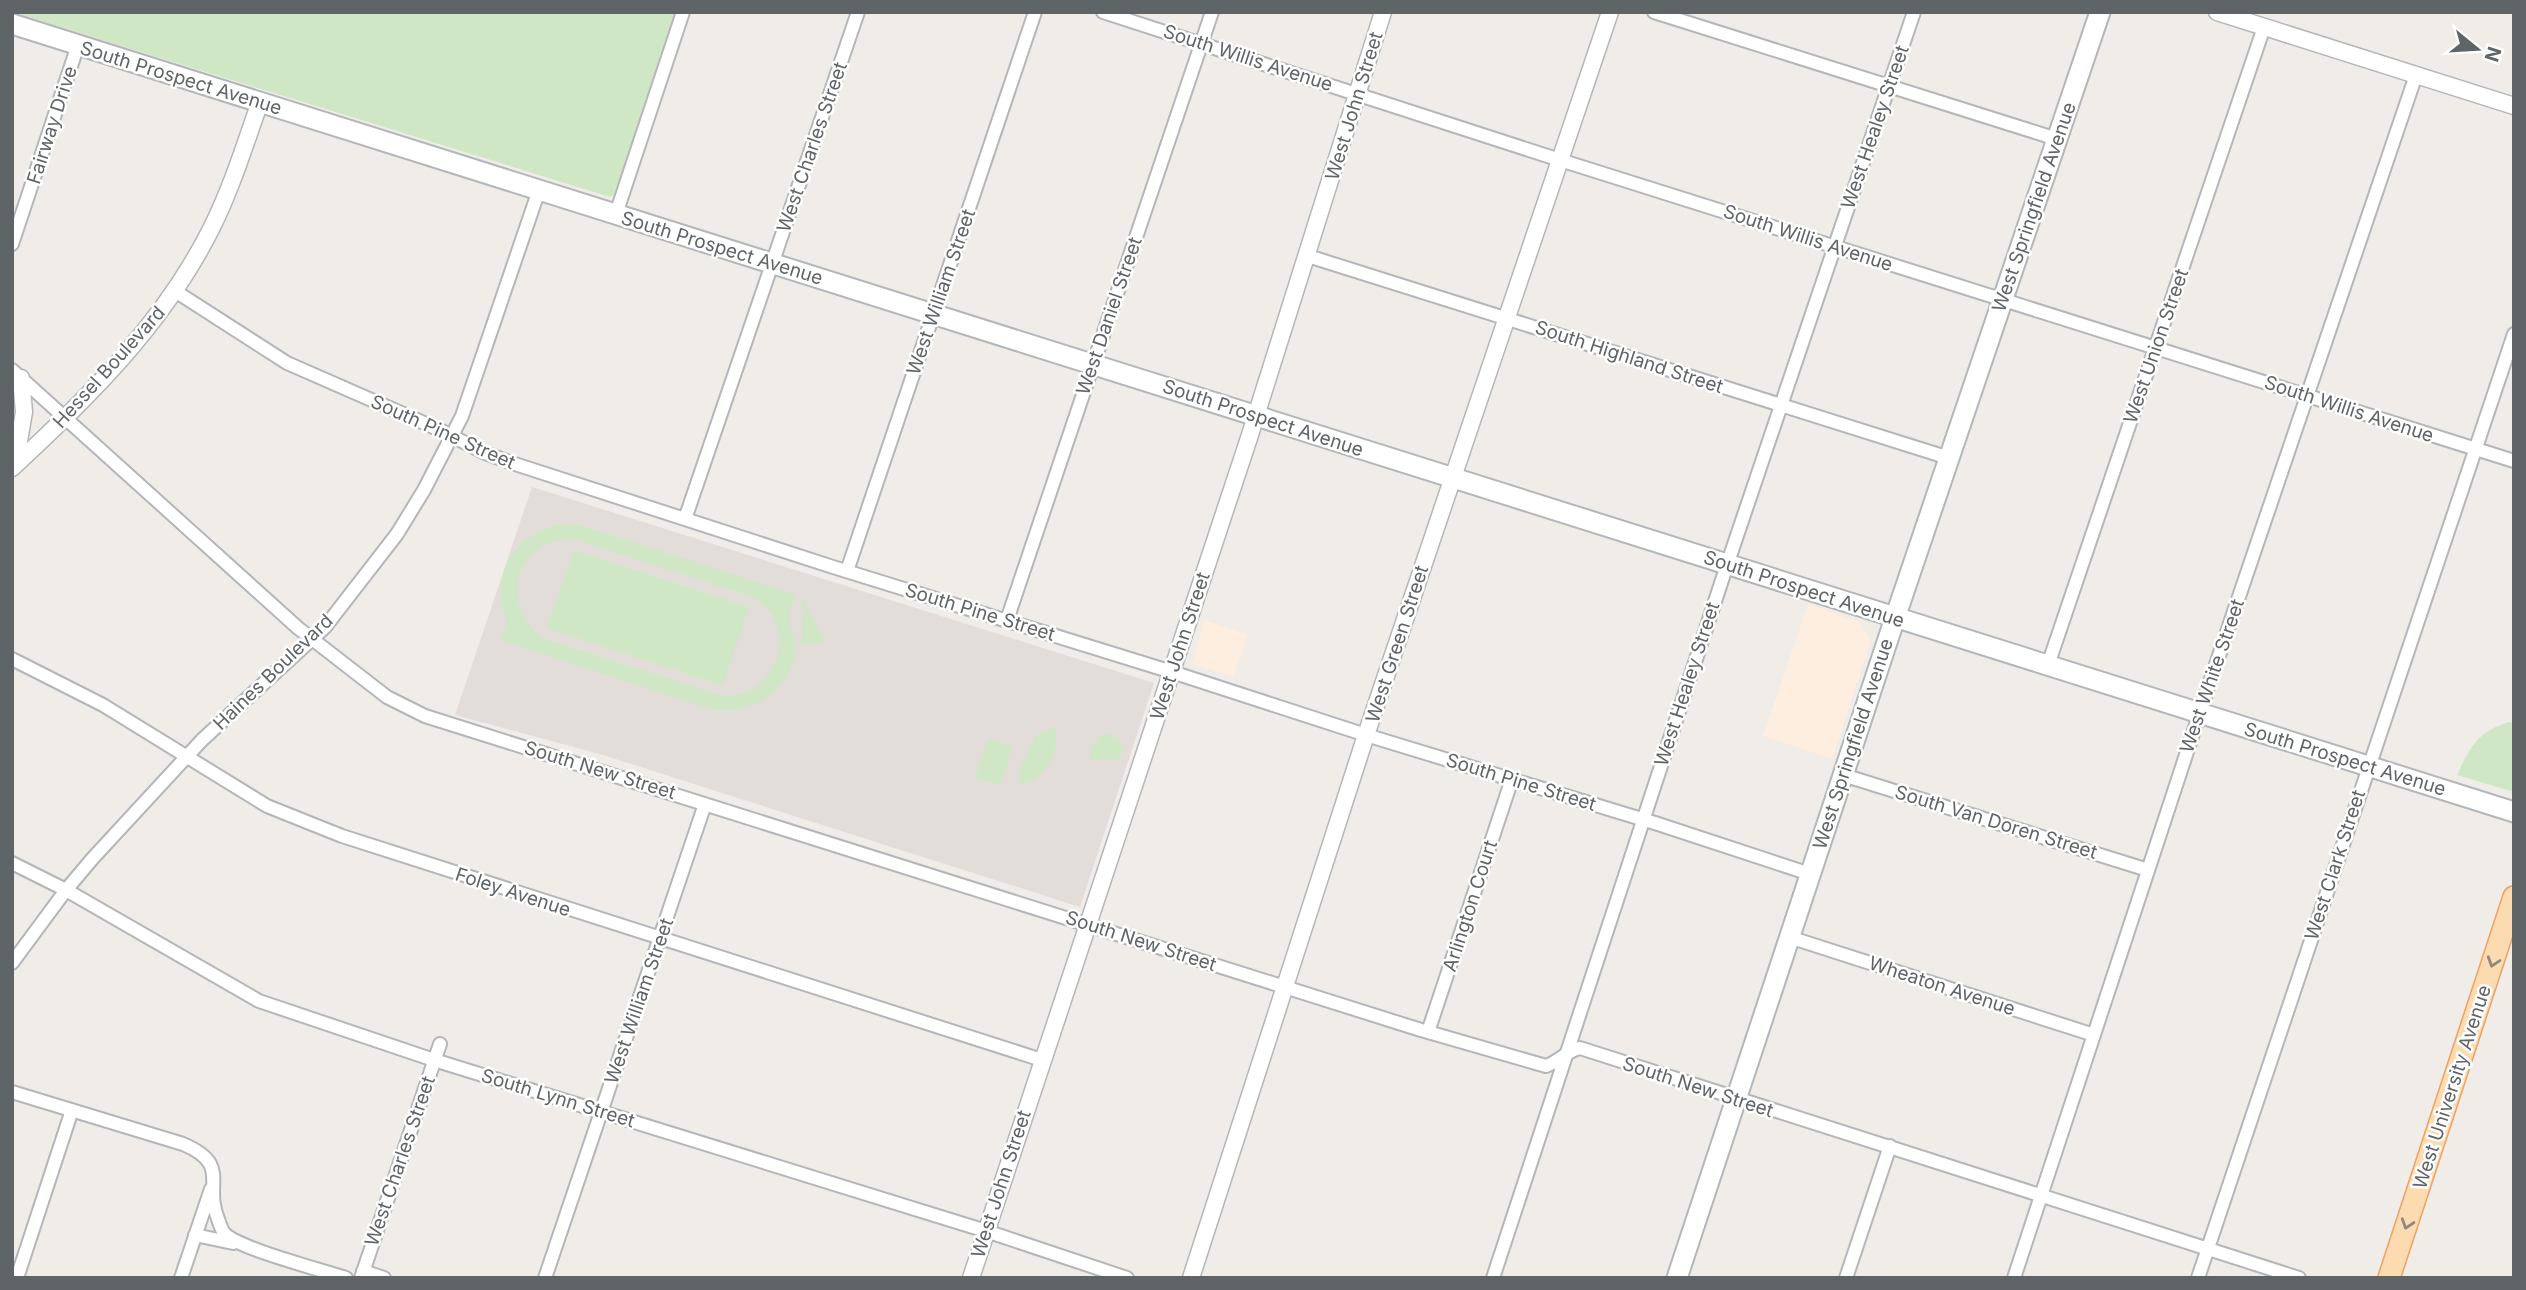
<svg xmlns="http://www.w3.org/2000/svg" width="2526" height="1290" viewBox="0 0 2526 1290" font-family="Inter,sans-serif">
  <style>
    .commercial { fill: #fdeee0 }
    .education { fill: #e3ddd9 }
    .green { fill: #cfe7c5; fill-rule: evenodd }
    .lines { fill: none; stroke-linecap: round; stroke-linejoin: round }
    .minor-casing { stroke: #b3b7b9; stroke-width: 16 }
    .tertiary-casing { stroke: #b3b7b9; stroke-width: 19 }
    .secondary-casing { stroke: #b2b7b9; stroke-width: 23 }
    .primary-casing { stroke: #eea163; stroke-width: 24 }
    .minor { stroke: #fff; stroke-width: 12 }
    .tertiary { stroke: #fff; stroke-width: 16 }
    .secondary { stroke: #fff; stroke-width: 19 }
    .primary { stroke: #fddbb0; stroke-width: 21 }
    .oneway { stroke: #8e887d }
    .labels { text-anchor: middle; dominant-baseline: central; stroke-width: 5; stroke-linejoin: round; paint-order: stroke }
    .street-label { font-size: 19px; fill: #5f6567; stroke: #fff }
  </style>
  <rect width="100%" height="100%" fill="#f0ece8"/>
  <path class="commercial" d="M1808,604L1859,622L1869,636L1870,644L1832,759L1763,736Z
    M1204,620L1248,634L1234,677L1192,664Z"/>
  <path class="education" d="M532,487L1154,683L1080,907L603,755L455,715Z"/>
  <path class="green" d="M12,12H678L618,188L615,194L610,197Z
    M563,524L584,526L796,595C794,601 789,610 789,616C789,626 796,636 795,648C792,690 754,715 714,710L500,640C502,635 508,625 507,619C507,616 504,613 503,609C501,602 501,594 501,587C503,552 531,529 563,524ZM576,540L744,594C803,614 784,698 722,696L543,638C496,604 517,536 576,540Z
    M574,550L749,607L723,686L547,628Z
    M807,600V608L825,640L815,644L801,645L804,608L801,602Z
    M2509,722L2514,723V792L2457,775C2471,746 2477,732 2509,722Z
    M1055,727C1061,752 1045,780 1021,785C1015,770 1031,751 1036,735Z
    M1101,734L1111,735L1120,739L1123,751L1117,761L1090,759L1091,750Z
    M988,739L1013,747L1000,786L975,778Z"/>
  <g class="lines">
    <g class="minor-casing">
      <path id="minor" d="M1103,12L1560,160L2514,461
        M1654,12L2057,139
        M616,214L683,12
        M12,244L78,45
        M1308,256L1949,458
        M175,291L287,363L440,430L485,453L515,464L833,567L1172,672L1366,735L1658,824L1810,874
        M12,370L298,628L387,697L425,716L1421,1030L1546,1066C1558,1062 1568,1050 1580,1048L2299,1278
        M685,519L858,12
        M847,571L1035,12
        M1007,620L1212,12
        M12,659L103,705L267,806L342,836L1042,1060
        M2048,665L2264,27
        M1843,775L2148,870
        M12,863L66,890L259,1001L434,1060L986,1231L1127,1278
        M1789,937L2094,1035
        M12,963L66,890L93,858L202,740L325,627L397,534L424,490L462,416L539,190
        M1428,1032L1512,779
        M12,1092L183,1144C232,1165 203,1183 218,1219C220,1224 221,1230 225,1234C240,1249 322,1270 346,1278
        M195,1235L233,1243
        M363,1271L384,1278
        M17,1278L72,1110
        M181,1278L211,1189
        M361,1278L440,1044
        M545,1278L705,804
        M1493,1278L1723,577L1914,12
        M1846,1278L1890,1146
        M2014,1278L2207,691L2416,75
        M2198,1278L2514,334"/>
    </g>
    <g class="tertiary-casing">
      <path id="tertiary" d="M2217,12L2514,106
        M15,465L24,412L21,378
        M12,468C89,397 165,322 212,227C232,187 245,144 260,102
        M971,1278L1249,438L1383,12
        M1191,1278L1366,735L1610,12"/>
    </g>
    <g class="secondary-casing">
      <path id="secondary" d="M12,24L2514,812
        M1677,1278L1895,618L2100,12"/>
    </g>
    <g class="primary-casing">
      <path id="primary" d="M2389,1278L2514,897"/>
    </g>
    <use href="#minor" class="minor"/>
    <use href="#tertiary" class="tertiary"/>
    <use href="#secondary" class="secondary"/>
    <use href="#primary" class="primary"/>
  </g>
  <defs><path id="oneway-chevron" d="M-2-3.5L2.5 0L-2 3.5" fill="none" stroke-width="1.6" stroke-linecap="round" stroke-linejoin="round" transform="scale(1.75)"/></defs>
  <g class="oneway">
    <use href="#oneway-chevron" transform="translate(2493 962) rotate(108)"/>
    <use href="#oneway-chevron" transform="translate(2407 1224) rotate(108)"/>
  </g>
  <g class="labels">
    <g class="street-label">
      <text transform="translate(1248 58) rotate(18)">South Willis Avenue</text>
      <text transform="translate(181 78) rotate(17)">South Prospect Avenue</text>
      <text transform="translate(1354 106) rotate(-73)">West John Street</text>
      <text transform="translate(52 125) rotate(-72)">Fairway Drive</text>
      <text transform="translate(1875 127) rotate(-71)">West Healey Street</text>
      <text transform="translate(812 147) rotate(-71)">West Charles Street</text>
      <text transform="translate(2034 207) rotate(-71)">West Springfield Avenue</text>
      <text transform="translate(1808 238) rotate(18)">South Willis Avenue</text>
      <text transform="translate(722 248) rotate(17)">South Prospect Avenue</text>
      <text transform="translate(941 292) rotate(-71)">West William Street</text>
      <text transform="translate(1109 316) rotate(-71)">West Daniel Street</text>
      <text transform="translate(2156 346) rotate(-71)">West Union Street</text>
      <text transform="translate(1629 357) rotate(18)">South Highland Street</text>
      <text transform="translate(109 367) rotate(-48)">Hessel Boulevard</text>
      <text transform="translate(2349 409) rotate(18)">South Willis Avenue</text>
      <text transform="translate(1263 418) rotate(18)">South Prospect Avenue</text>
      <text transform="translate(443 432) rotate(24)">South Pine Street</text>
      <text transform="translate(1804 589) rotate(18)">South Prospect Avenue</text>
      <text transform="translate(980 612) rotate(17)">South Pine Street</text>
      <text transform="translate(1397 644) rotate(-72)">West Green Street</text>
      <text transform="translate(1180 646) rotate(-72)">West John Street</text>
      <text transform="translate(273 672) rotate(-44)">Haines Boulevard</text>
      <text transform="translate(2212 676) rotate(-71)">West White Street</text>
      <text transform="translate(1687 684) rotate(-72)">West Healey Street</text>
      <text transform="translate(1853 744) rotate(-72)">West Springfield Avenue</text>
      <text transform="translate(2345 759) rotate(17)">South Prospect Avenue</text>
      <text transform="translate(600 770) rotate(17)">South New Street</text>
      <text transform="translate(1521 782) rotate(17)">South Pine Street</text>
      <text transform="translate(1996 822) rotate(17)">South Van Doren Street</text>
      <text transform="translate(2335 865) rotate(-72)">West Clark Street</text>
      <text transform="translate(513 892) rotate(18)">Foley Avenue</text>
      <text transform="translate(1470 906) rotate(-72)">Arlington Court</text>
      <text transform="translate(1141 941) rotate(18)">South New Street</text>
      <text transform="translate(1942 986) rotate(18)">Wheaton Avenue</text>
      <text transform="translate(639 1001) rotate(-71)">West William Street</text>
      <text transform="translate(1698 1087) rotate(18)">South New Street</text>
      <text transform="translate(2452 1087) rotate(-72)">West University Avenue</text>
      <text transform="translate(558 1098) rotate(17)">South Lynn Street</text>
      <text transform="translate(400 1161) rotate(-71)">West Charles Street</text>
      <text transform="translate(1001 1184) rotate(-72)">West John Street</text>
    </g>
  </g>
  <rect width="2526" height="1290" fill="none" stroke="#5f6567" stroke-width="28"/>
  <g transform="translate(2477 49) rotate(108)" stroke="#ffffff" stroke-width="5" paint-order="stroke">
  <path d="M0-5L12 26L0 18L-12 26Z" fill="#5f6567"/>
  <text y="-10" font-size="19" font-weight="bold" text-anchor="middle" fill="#5f6567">N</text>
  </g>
</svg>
